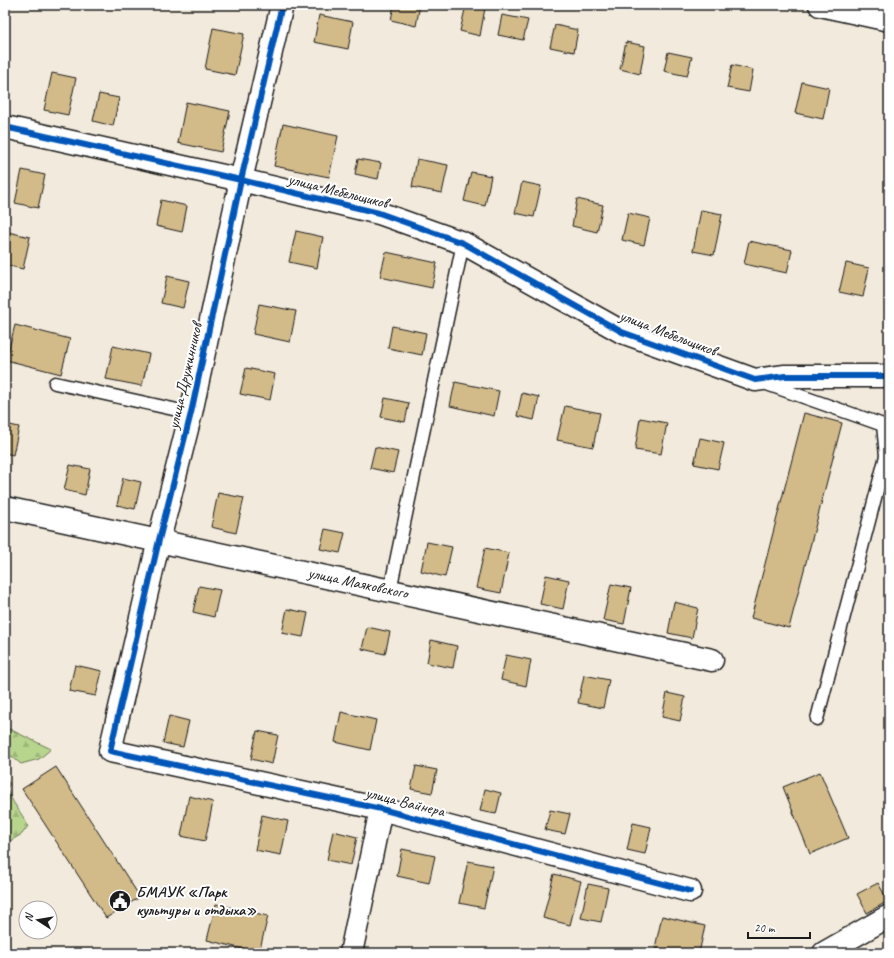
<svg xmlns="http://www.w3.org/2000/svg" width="894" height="958" viewBox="0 0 894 958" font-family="Caveat,sans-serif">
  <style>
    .forest { fill: url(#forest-firs); stroke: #6a7855 }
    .building { fill: #d2ba89; stroke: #1c1c1c }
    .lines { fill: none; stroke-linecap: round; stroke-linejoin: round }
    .service-casing { stroke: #1c1c1c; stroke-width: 15 }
    .minor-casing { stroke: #1c1c1c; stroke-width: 25 }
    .secondary-casing { stroke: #1c1c1c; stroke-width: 25 }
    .service { stroke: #fff; stroke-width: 12 }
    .minor { stroke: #fff; stroke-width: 22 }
    .secondary { stroke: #fff; stroke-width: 22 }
    .cycleway-casing { stroke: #fff; stroke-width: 8 }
    .cycleway { stroke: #0057b8; stroke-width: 6 }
    .labels { text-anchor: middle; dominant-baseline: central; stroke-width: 4; stroke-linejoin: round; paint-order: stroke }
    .street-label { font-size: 16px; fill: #1c1c1c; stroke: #fff }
    .poi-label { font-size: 16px; font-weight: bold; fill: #1c1c1c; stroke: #fff; text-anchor: start }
  </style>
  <defs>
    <pattern id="forest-firs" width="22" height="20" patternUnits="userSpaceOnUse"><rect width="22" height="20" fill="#b8d58e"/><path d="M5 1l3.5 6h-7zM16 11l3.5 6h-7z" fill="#9eb67a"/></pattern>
  </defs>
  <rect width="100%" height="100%" fill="#f2eadc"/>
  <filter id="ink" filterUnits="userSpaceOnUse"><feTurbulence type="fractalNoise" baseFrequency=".025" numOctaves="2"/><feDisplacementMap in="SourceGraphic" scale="8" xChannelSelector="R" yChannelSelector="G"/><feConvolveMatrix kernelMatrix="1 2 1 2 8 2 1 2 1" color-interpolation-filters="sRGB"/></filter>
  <g filter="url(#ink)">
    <path class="forest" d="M5,727L51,749L39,759L21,764L5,751Z
      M5,779L10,784L7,788C10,801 23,814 28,826L22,834L5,844Z"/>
    <path class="building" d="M394,5H420L416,26L391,20Z
      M466,5L485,8L480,36L460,31Z
      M319,15L353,22L348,49L314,42Z
      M502,15L528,20L523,40L498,35Z
      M555,25L578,30L574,52L550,47Z
      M213,28L244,34L235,75L205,69Z
      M626,42L645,46L640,74L620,69Z
      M668,52L692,57L687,76L664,71Z
      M732,65L753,70L749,92L727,88Z
      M52,73L76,78L68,115L44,110Z
      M802,82L829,88L823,119L795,113Z
      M99,94L119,98L113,126L93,121Z
      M186,102L230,111L221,152L178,143Z
      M283,124L338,136L329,177L274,166Z
      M358,159L381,163L378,179L355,174Z
      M417,159L448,165L442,193L412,187Z
      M22,170L45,175L38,208L15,203Z
      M471,172L491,176L485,206L464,201Z
      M522,182L541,186L534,217L515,213Z
      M577,199L603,205L597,232L572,226Z
      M161,200L187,206L182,232L156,226Z
      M701,210L722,214L714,255L693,251Z
      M628,213L650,218L644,245L622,240Z
      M296,231L323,237L317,268L289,262Z
      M8,232L30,237L23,269L5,265V248Z
      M749,241L792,250L787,273L744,264Z
      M386,252L437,263L432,288L380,277Z
      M846,263L869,268L863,297L839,292Z
      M167,276L189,281L183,308L161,303Z
      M259,304L296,311L290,342L253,334Z
      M15,325L70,339L61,374L6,360Z
      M392,326L426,333L422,355L388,348Z
      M113,346L149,354L142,386L106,379Z
      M246,368L275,374L270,400L240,394Z
      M455,382L499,391L494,416L450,406Z
      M522,393L539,397L534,420L517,416Z
      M385,398L409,403L405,422L381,417Z
      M565,406L600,413L593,447L557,440Z
      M804,413L842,423L789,628L751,618Z
      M640,418L667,423L661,454L635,450Z
      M5,424L19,427L13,455L5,453Z
      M700,438L724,443L718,469L694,464Z
      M375,447L398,452L393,473L370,468Z
      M70,465L90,469L85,495L64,490Z
      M123,478L141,482L135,509L117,505Z
      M218,493L244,498L236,533L211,527Z
      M325,529L345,533L340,553L320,549Z
      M427,542L452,547L445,577L421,571Z
      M485,548L509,553L501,593L476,588Z
      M546,575L569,580L563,609L540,604Z
      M611,584L631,588L624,624L603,620Z
      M199,586L220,590L214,617L193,612Z
      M674,602L698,608L692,638L668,633Z
      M287,609L308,613L303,637L282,633Z
      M367,627L390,632L385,654L362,649Z
      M431,640L457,646L453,668L427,663Z
      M506,655L531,660L526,686L501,680Z
      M75,665L102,671L96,696L69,691Z
      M584,675L609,680L603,708L578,703Z
      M667,693L685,697L680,721L662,717Z
      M341,712L376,720L370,750L335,742Z
      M169,716L189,721L183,747L163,743Z
      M257,731L278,735L272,764L251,759Z
      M416,766L437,770L432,793L411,789Z
      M56,767L140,897L106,918L22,789Z
      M820,772L848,838L810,854L783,787Z
      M485,789L501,793L496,814L480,811Z
      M189,796L213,802L205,841L181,836Z
      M550,810L570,814L565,834L545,830Z
      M262,815L288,821L281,855L255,850Z
      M633,823L651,827L645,854L627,850Z
      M333,831L357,837L351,865L327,860Z
      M402,849L435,856L429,883L397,876Z
      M468,861L493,866L484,908L459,903Z
      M554,874L581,881L570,925L543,918Z
      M878,883L888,901L867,913L857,894Z
      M588,884L608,888L601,922L581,918Z
      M216,904L268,916L259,953L207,940Z
      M662,916L705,926L699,953H676L655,948Z"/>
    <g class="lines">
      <g class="service-casing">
        <path id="service" d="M55,383L191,413
          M764,383L883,425L886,456L817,719
          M390,590L463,243"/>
      </g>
      <g class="minor-casing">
        <path id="minor" d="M282,5L241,180L191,413L159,540L110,751L381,809L690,891
          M820,5L889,20
          M5,127L241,180L379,213L463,243L622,332L755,380L785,376H889
          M5,508L712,660
          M351,953L381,809"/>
      </g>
      <g class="secondary-casing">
        <path id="secondary" d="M824,953L889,916"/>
      </g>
      <use href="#service" class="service"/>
      <use href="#minor" class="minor"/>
      <use href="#secondary" class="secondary"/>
      <g class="cycleway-casing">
        <path id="cycleway" d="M282,5L241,180L191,413L159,540L110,751L381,809L690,891
          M5,127L241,180L379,213L463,243L622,332L755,380L785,376H889"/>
      </g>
      <use href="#cycleway" class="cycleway"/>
    </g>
  </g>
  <defs>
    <g id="civic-disc" transform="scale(1.15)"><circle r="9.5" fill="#1c1c1c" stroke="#fff"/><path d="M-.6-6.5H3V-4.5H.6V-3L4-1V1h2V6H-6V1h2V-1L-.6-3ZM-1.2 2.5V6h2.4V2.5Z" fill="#fff"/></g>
  </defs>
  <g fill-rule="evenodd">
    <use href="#civic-disc" x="120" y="901"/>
  </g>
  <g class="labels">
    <g class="street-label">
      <text transform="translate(338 191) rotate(14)">улица Мебельщиков</text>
      <text transform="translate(668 333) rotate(21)">улица Мебельщиков</text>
      <text transform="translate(185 376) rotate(-77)">улица Дружинников</text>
      <text transform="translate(358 583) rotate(12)">улица Маяковского</text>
      <text transform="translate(405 802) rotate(14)">улица Вайнера</text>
    </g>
    <g class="poi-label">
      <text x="136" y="892">БМАУК «Парк<tspan x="136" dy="18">культуры и отдыха»</tspan></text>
    </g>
  </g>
  <rect width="894" height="958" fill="none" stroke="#fff" stroke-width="20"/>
  <rect x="10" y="10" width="874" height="938" fill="none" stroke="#1c1c1c" stroke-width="1.5" filter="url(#ink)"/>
  <g transform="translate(38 920) rotate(282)"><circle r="19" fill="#ffffff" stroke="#a4a4a4"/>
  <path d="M0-3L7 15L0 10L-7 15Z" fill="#1c1c1c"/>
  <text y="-6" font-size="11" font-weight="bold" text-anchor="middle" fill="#1c1c1c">N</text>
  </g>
  <path d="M748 932v6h62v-6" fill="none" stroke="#1c1c1c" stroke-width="2"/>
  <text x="754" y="932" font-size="12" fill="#1c1c1c" stroke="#ffffff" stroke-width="3" paint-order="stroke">20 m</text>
</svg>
